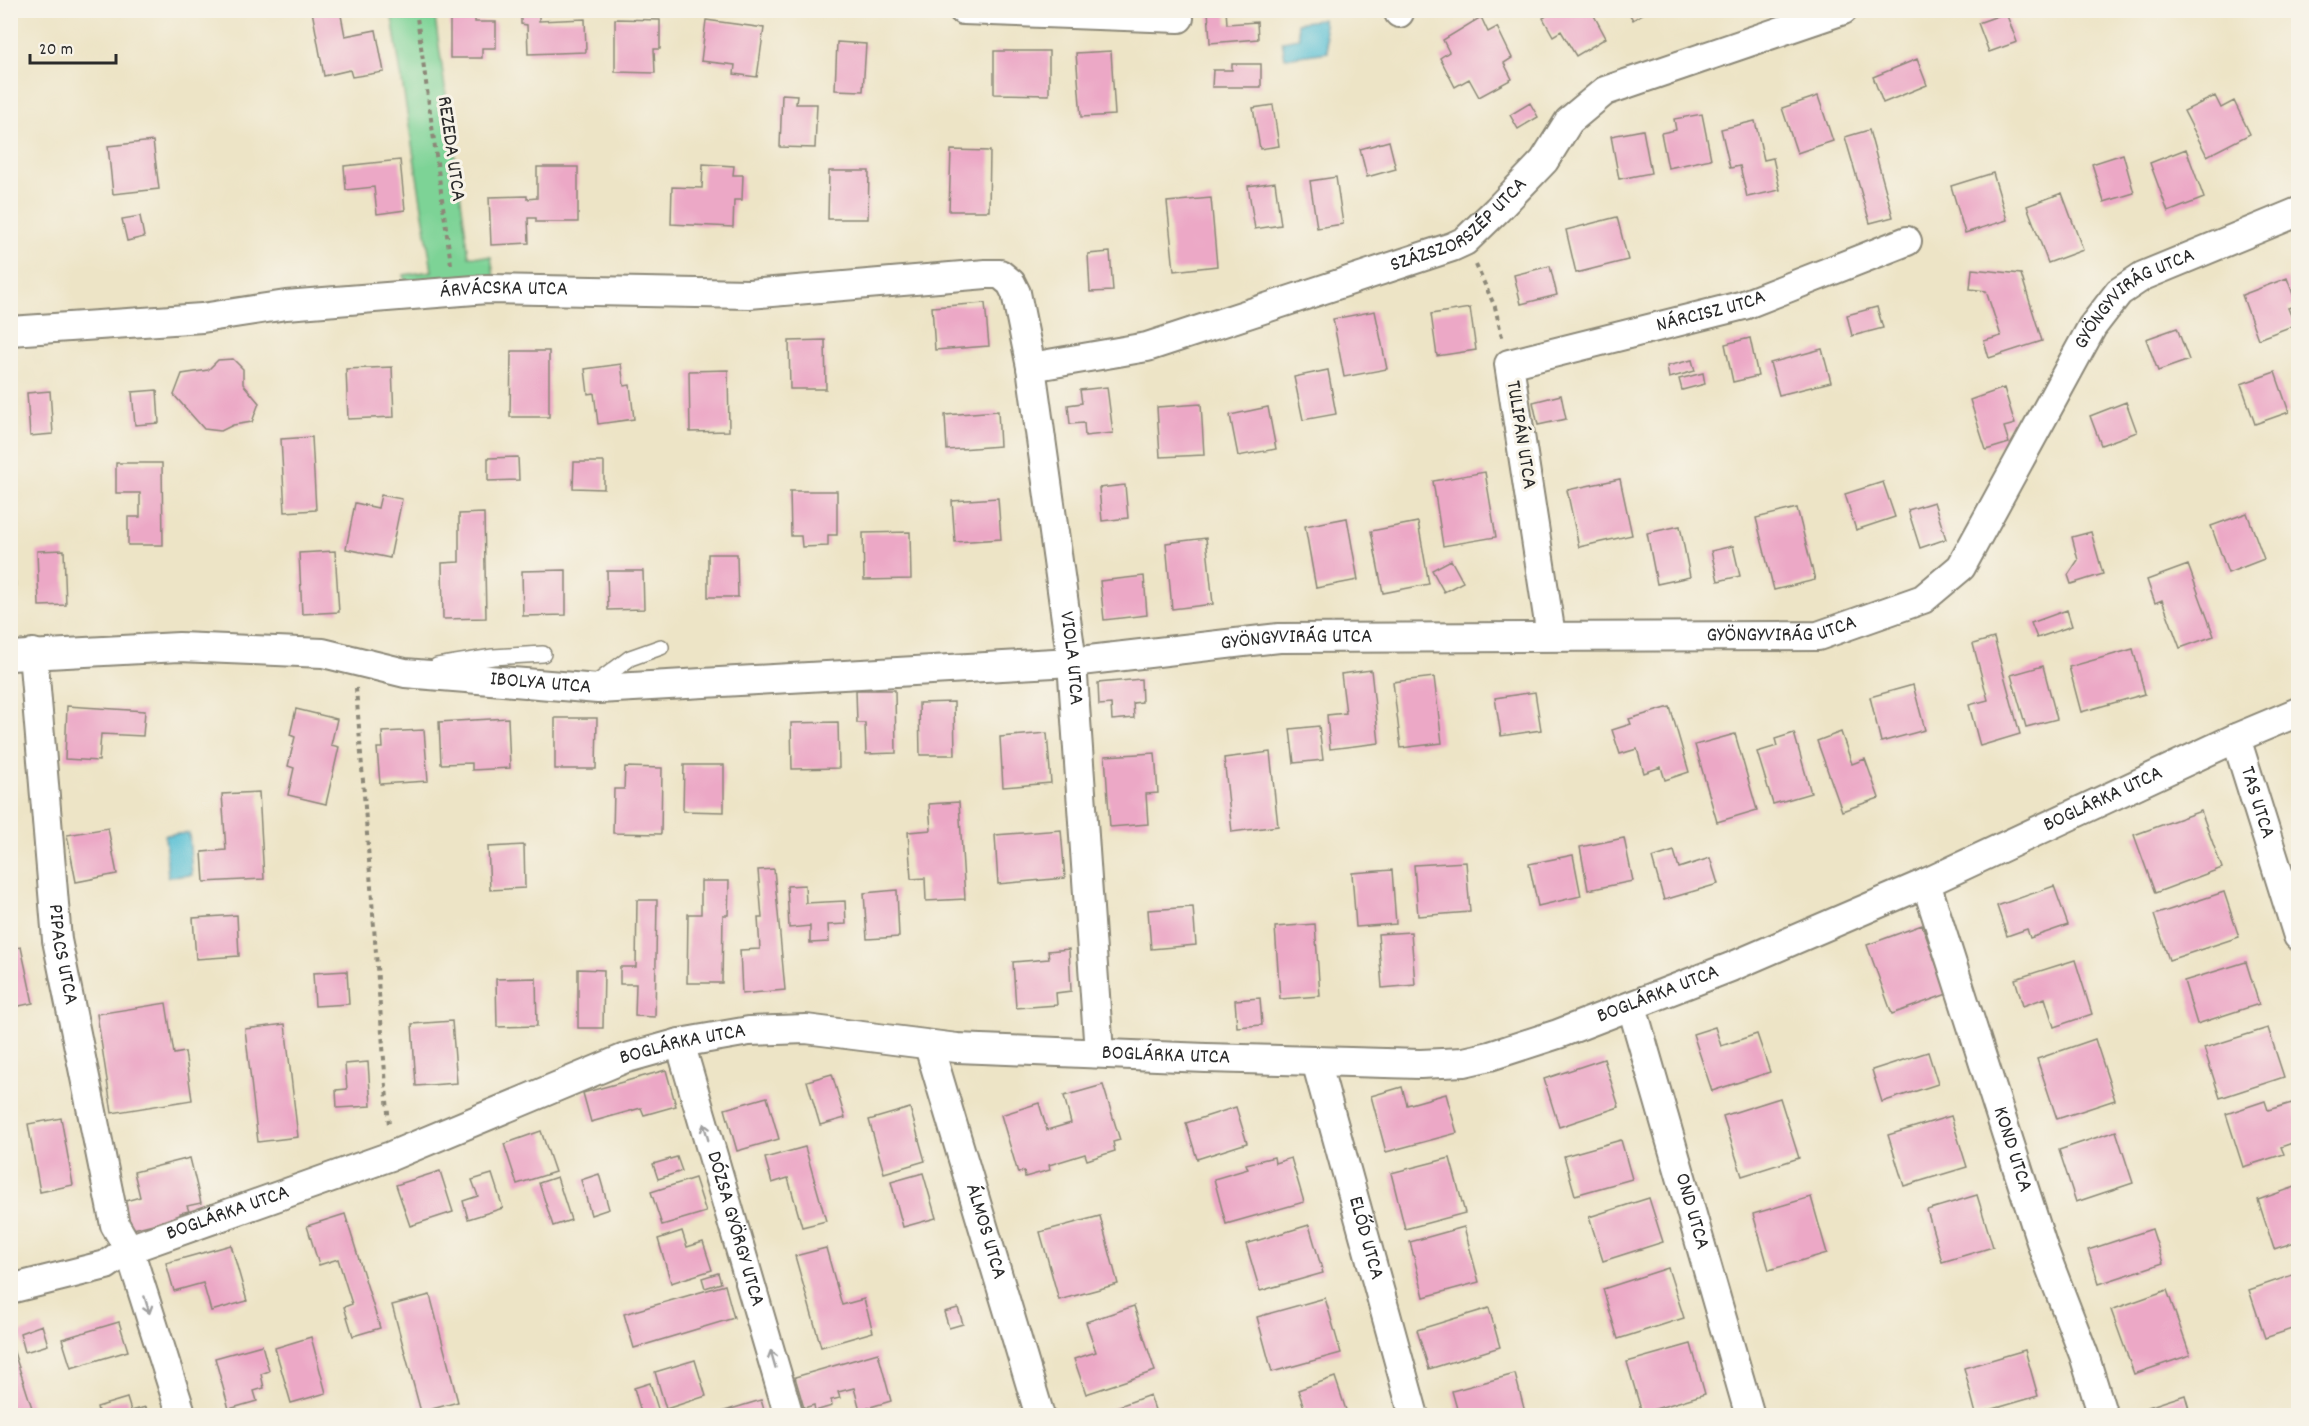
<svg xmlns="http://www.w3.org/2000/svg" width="2309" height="1426" viewBox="0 0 2309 1426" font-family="Dekko,sans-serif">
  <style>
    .green { fill: #7dd396; stroke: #547f60; stroke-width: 1.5 }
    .water { fill: #57bfd4; stroke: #417580; stroke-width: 1.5 }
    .building { fill: #eca8c6 }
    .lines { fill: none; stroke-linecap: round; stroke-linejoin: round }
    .lane-casing { stroke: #8c8878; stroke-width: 18 }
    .street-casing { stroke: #8c8878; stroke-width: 32 }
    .path { stroke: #8c8878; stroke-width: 4; stroke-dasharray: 4.5 4.5; stroke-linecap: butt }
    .lane { stroke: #fff; stroke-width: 15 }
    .street { stroke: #fff; stroke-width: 28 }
    .oneway { stroke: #a0a0a0 }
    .labels { text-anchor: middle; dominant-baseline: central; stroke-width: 6; stroke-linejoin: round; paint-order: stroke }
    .street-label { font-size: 21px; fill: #2b2b2b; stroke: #f7f3e8 }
  </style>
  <rect width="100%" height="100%" fill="#f7f3e8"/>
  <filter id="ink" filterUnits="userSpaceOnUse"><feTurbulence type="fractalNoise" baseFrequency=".0167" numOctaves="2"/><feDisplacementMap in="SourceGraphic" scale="12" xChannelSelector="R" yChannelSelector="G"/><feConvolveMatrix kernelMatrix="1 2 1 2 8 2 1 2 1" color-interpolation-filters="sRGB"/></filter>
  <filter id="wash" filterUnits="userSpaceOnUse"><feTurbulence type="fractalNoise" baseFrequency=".008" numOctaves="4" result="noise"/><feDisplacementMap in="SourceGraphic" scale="24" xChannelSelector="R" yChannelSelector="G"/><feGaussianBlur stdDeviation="1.35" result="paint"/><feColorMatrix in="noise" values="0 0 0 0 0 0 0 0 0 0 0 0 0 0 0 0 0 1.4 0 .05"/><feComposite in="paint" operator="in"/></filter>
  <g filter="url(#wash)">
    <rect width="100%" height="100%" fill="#ede4c6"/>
    <path class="green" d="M391,11H434L469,256L491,257L494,277L491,281H405L404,275L432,271Z"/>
    <path class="water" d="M1323,19L1328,52L1285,58L1282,41L1299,38L1297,23Z
      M189,833L192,875L168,877L165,835Z"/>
    <g id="blocks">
      <path class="building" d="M316,10H340L345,36L376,30L384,72L352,77L350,70L324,76L312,11Z
        M521,10H539V21L585,19L586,52L528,54L527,25L521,24Z
        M1208,10H1226L1227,24L1257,22L1258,39L1210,43Z
        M1556,10H1591L1606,38L1576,56L1561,31L1553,36L1543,18Z
        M1627,10H1649L1633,20Z
        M2006,13L2017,42L1989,52L1978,23Z
        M450,16H475V22H496V48H482V58H450Z
        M1481,17L1488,32L1497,27L1512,58L1504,63L1512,79L1479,97L1469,79L1455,87L1440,58L1449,52L1443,40Z
        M615,19L660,20V49H654L655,73L615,72Z
        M706,20L764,28L757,77L734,74L735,65L701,61Z
        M837,42L866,44L863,91L835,90Z
        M994,51H1049V95L994,94Z
        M1111,51L1115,115L1081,117L1076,53Z
        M1917,59L1927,85L1883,103L1873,77Z
        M1232,64H1261V87H1212L1213,70H1232Z
        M782,94L797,95L796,104H817L815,148L780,147Z
        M1818,96L1833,141L1797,153L1782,108Z
        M2215,96L2221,108L2234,101L2250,134L2207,156L2184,111Z
        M1530,103L1538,117L1518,129L1510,115Z
        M1273,105L1279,146L1260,149L1253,108Z
        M1702,114L1711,159L1668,168L1661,133L1676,130L1674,119Z
        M1755,121L1764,160L1773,158L1780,190L1747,197L1740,166L1730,168L1721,129Z
        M1643,130L1651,173L1619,179L1611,136Z
        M1869,130L1893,217L1870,223L1845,137Z
        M153,141L159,189L113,194L108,146Z
        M1389,141L1396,169L1367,177L1360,149Z
        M2186,149L2204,198L2168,212L2150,163Z
        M951,150L990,151L989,211H949Z
        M2123,154L2134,193L2104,202L2092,164Z
        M400,160L405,210L377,214L374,187L346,190L344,166Z
        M703,164L734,166L733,175H743L742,200H734L733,227L671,224L672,187L702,188Z
        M537,167H578V222H536V218H528L529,243L491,245L489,197L527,196V199L537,198Z
        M829,171H869L868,219H828Z
        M1993,173L2007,220L1965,233L1951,186Z
        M1336,177L1343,224L1317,228L1310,181Z
        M1275,182L1281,225L1255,229L1248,186Z
        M2062,193L2083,250L2048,263L2027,206Z
        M1211,198L1217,266L1174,271L1167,202Z
        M140,216L144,237L127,241L122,219Z
        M1617,217L1628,260L1576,273L1566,230Z
        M1110,252L1113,291L1090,292L1088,254Z
        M1550,266L1557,295L1521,304L1514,275Z
        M1972,269L2021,274L2042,341L1989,358L1984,341L2001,336L1986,291L1970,289Z
        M2287,278L2297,305L2288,308L2295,325L2258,339L2242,295Z
        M985,303L989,346L935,350L932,307Z
        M1877,307L1883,328L1852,336L1847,315Z
        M1470,308L1476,350L1437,356L1431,314Z
        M1375,311L1387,369L1344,377L1333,319Z
        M2177,328L2189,360L2158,371L2146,339Z
        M1750,338L1758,376L1733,382L1725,344Z
        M825,340L826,389H790L789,341Z
        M1822,349L1831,382L1779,395L1770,363Z
        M511,351H549V417H510Z
        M233,359L243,369V384L259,403L252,422L233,425L221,431L204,429L174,395L182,374L208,370L218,360Z
        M1692,360L1695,371L1669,378L1667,366Z
        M621,364L624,386L630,385L634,419L598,424L594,393L588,394L585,369Z
        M392,367L394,417L348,419L346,369Z
        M728,370L729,431L690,432L689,371Z
        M1328,370L1336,414L1303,420L1294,377Z
        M2275,372L2289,412L2255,424L2241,384Z
        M1703,373L1705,384L1682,390L1679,379Z
        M1107,387L1113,433L1085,436L1084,423L1070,424L1068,405L1082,403L1080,390Z
        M2004,388L2015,424L2004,427L2009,443L1986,450L1970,400Z
        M157,390L159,423L135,425L132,392Z
        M50,391L53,434L30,436L27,393Z
        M1561,395L1566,419L1538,425L1533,402Z
        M2126,402L2137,432L2101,445L2090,416Z
        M1201,404L1204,455L1160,457L1157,407Z
        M1268,407L1276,449L1238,456L1230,415Z
        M998,411L1000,446L947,450L945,415Z
        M312,437L316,510L285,512L281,439Z
        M518,457L519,480L488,481V458Z
        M574,462H604V489L573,488Z
        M116,463H162L163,545H128V517H140V493H116Z
        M1485,472L1496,537L1443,546L1433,481Z
        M1620,479L1632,535L1579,547L1567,490Z
        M1883,482L1895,517L1856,530L1845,494Z
        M1125,485L1128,518L1102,521L1099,488Z
        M790,491H837V535H828V546L802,547L801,536H791Z
        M381,495L402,499L390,558L346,549L355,503L378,508Z
        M998,498L1001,539L955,542L952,501Z
        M1934,502L1946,539L1920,548L1908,510Z
        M1797,508L1815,580L1774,590L1756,518Z
        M484,513L486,618L443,619L442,563L459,562V514Z
        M2247,513L2264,559L2228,573L2211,526Z
        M1347,518L1358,580L1316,588L1305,526Z
        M1418,522L1429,584L1383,593L1371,531Z
        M1680,526L1690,577L1657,584L1647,533Z
        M910,532L911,579L864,580L863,533Z
        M2091,532L2103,574L2071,584L2068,575L2078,560L2072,537Z
        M1206,538L1213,604L1172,609L1166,543Z
        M10,546H14V560H10Z
        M1733,546L1740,576L1718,581L1711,551Z
        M64,550L66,605L39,606L37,551Z
        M335,551L339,612L302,614L299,553Z
        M708,554H737L738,597H708Z
        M1451,560L1463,582L1444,592L1432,570Z
        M2188,565L2214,636L2180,648L2162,600L2155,603L2147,580Z
        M566,570V615L523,616L522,571Z
        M607,571H643L644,609L608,610Z
        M10,573H15L17,620H10Z
        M1144,576L1147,615L1104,620L1100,581Z
        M2067,610L2072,626L2037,638L2031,623Z
        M1994,638L2020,734L1980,746L1969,705L1988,700L1973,644Z
        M2133,649L2145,694L2081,712L2069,667Z
        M2043,666L2057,719L2026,727L2011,675Z
        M1371,670L1379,743L1330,749L1327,715L1346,713L1341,674Z
        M1434,677L1442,743L1401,748L1393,682Z
        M1141,679L1142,702L1133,703L1134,718L1112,720L1111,704L1099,705L1098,683Z
        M1913,685L1925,730L1881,742L1870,697Z
        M856,690H895L896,753L866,754L865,723H857Z
        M1535,692L1541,730L1501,736L1495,698Z
        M954,702L955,755H920L919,703Z
        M67,706L145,711L143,736L101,734L99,761L65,759Z
        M1670,707L1689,772L1665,780L1661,767L1644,773L1637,749L1620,754L1612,730L1631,724L1629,719Z
        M296,709L337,719L331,745L339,747L326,804L288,795L294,768L288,766L295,737L290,735Z
        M508,718L510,768L472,770V763L441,764L439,722Z
        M555,718H597L596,769H555Z
        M838,722L839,768L792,769L791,723Z
        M1319,726L1323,760L1294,763L1290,729Z
        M424,730L428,781L380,784L377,748H383L382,732Z
        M1841,732L1852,764L1865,759L1879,798L1842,811L1817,741Z
        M1047,733L1051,783L1003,787L1000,737Z
        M1794,733L1811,793L1773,804L1757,752L1777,746L1775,739Z
        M1735,734L1757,810L1717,822L1695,745Z
        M1270,752L1278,826L1232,832L1224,758Z
        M1155,753L1158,793L1146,794L1148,824L1110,827L1105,756Z
        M684,765H724V812L683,811Z
        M625,767L662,768L661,834L613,833L614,789H624Z
        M259,792L264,879L204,882L202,852L226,850L222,794Z
        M959,802L965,899L926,901L925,878L911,879L908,832L931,830L929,804Z
        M2201,811L2222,868L2155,893L2134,835Z
        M108,828L117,874L76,882L67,835Z
        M1061,830L1065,878L998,884L995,835Z
        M1624,838L1633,881L1588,890L1580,847Z
        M524,845L525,888L490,890L488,847Z
        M1674,851L1679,868L1710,858L1718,884L1664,900L1652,858Z
        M1573,855L1581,896L1538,906L1529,864Z
        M1466,862L1470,912L1418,916L1414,865Z
        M774,869L785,990L742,994L740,950L760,949L758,918H762L758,870Z
        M1392,870L1396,924L1356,927L1352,873Z
        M701,881H729L728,915H723L722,983H687L688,914H701Z
        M805,885L806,903L845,901L846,924L828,925L829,942L810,943V926L789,928L787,886Z
        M2054,886L2068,925L2030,938L2027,929L2007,936L1997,906Z
        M897,890L899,937L867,939L864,893Z
        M2224,892L2239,937L2169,960L2154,915Z
        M637,900H657L655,1017L635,1016L636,984H620V967H636Z
        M1193,907L1196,945L1151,949L1148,910Z
        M237,915L239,956L196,959L193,918Z
        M1315,924L1320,996L1280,999L1275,927Z
        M1922,925L1947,994L1892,1014L1867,945Z
        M1411,932L1415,985L1382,988L1378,934Z
        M21,947L33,1003L10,1008V949Z
        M1069,949L1071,991L1056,993L1057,1005L1016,1008L1013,962L1049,959L1048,951Z
        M2075,960L2092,1014L2054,1027L2045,998L2023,1006L2015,979Z
        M2246,962L2259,1004L2197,1024L2184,981Z
        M578,969L604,970L603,1028H578Z
        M347,971L349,1004L315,1006L313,973Z
        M536,978L537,1026L497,1027L496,979Z
        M1260,998L1262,1025L1237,1027L1235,1000Z
        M166,1003L174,1054L185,1052L192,1100L112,1113L97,1014Z
        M452,1021L457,1083L416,1086L412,1024Z
        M285,1024L298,1137L258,1142L245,1029Z
        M1715,1027L1721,1046L1757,1034L1770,1072L1712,1091L1693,1034Z
        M2268,1028L2284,1077L2220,1098L2204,1048Z
        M2095,1039L2115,1100L2057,1119L2037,1059Z
        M1928,1052L1938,1084L1882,1102L1872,1070Z
        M1604,1059L1619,1107L1559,1127L1544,1079Z
        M368,1062L371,1106L337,1108L336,1090L347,1089L345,1064Z
        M666,1070L676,1106L644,1115L641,1108L591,1122L583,1093Z
        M832,1074L845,1118L820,1125L807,1081Z
        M1103,1085L1120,1140L1113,1142L1115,1151L1087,1160L1085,1154L1049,1165L1050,1170L1025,1177L1024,1171L1018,1173L1001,1115L1039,1103L1047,1130L1071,1123L1064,1096Z
        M1402,1087L1407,1105L1446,1094L1457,1133L1386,1152L1371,1096Z
        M767,1097L779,1139L737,1151L725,1109Z
        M1780,1098L1799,1158L1742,1176L1723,1116Z
        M2265,1101L2268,1110L2292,1103L2298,1122V1141L2281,1147L2284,1154L2243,1167L2226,1114Z
        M1236,1107L1247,1143L1197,1159L1186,1123Z
        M910,1108L925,1161L884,1173L869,1120Z
        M1951,1116L1967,1167L1904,1186L1888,1135Z
        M61,1118L73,1185L40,1192L28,1124Z
        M541,1131L555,1172L517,1184L504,1144Z
        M2116,1131L2133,1183L2076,1202L2059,1150Z
        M1621,1140L1632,1179L1575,1195L1564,1156Z
        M805,1147L826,1221L802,1227L788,1178L772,1183L765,1158Z
        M677,1157L682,1171L658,1179L653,1164Z
        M1274,1157L1275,1163L1291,1158L1304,1202L1226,1224L1214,1179L1248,1169L1246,1164Z
        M190,1158L201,1203L187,1206L189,1211L180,1213L181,1217L129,1230L122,1202L140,1197L134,1172Z
        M1450,1158L1465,1213L1405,1229L1391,1173Z
        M440,1171L453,1212L410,1226L396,1185Z
        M923,1173L936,1218L903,1227L891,1182Z
        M492,1174L503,1208L468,1219L463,1201L478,1196L472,1180Z
        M599,1174L609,1209L591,1215L581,1180Z
        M557,1177L571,1220L553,1226L539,1183Z
        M695,1178L706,1212L662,1225L651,1192Z
        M2298,1186V1241L2274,1249L2258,1200Z
        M1977,1195L1993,1247L1942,1262L1927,1210Z
        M1811,1197L1827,1253L1769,1270L1753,1214Z
        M1649,1198L1663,1242L1603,1261L1589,1217Z
        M345,1214L380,1328L353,1336L344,1307L352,1304L338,1259L319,1265L307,1226Z
        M1100,1216L1118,1284L1059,1300L1040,1232Z
        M1309,1225L1323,1273L1260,1291L1246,1244Z
        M1464,1227L1479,1282L1424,1297L1410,1242Z
        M2152,1229L2163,1263L2099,1284L2088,1250Z
        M682,1231L687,1247L703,1242L712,1270L671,1283L658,1239Z
        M231,1245L247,1301L211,1311L203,1283L174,1291L166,1263Z
        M826,1248L842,1305L864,1299L873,1332L821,1347L795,1256Z
        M1668,1268L1684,1318L1618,1339L1603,1289Z
        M718,1273L721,1283L705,1288L702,1278Z
        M2298,1273V1327L2265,1338L2249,1290Z
        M725,1285L734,1318L634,1348L624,1314Z
        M2167,1290L2190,1355L2134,1374L2111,1310Z
        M430,1295L458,1402L421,1412L392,1305Z
        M1325,1298L1341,1353L1272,1372L1257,1317Z
        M1134,1306L1155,1371L1086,1394L1074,1359L1096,1352L1086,1322Z
        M958,1308L963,1324L949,1328L944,1312Z
        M1489,1308L1500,1347L1429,1369L1417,1330Z
        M119,1322L128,1351L71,1368L62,1339Z
        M42,1325L48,1345L25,1352L20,1333Z
        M311,1337L326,1393L291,1403L275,1348Z
        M10,1340L33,1411L17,1416H10Z
        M1691,1344L1705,1394L1642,1413L1627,1362Z
        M262,1345L269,1371L261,1374L264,1388L254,1391L257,1401L229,1409L215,1358Z
        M2025,1350L2038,1396L1976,1414L1964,1368Z
        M878,1353L891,1401L860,1410L854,1388L838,1392L840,1398L831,1400L832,1406L815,1411L814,1405L804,1408L795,1377Z
        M695,1360L706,1396L666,1409L655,1372Z
        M1515,1374L1526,1416H1459L1452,1391Z
        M1335,1377L1348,1416H1307L1298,1390Z
        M650,1383L660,1415L642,1416L634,1388Z
        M1150,1395L1157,1416H1098L1097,1414Z
        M2185,1395L2191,1416H2151L2148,1407Z
        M127,1398L131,1411L146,1407L149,1416H99L97,1407Z
        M761,1400L766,1416H711V1415Z"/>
    </g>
  </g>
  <g filter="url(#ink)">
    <use href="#blocks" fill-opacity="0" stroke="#8c8878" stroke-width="1.5"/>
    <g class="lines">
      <g class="lane-casing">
        <path id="lane" d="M437,666L493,657L543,654
          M591,687L630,658L661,647"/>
      </g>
      <g class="street-casing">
        <g id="street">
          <path d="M963,10L1179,18"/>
          <path d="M1398,10L1399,13"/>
          <path id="s1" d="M10,331L202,318L286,305L487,289L749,294L986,274H1000L1011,283L1016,293L1031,367L1072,662L1099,1053"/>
          <path id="s2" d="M1031,367L1147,347L1452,247L1465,241L1497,210L1544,161L1569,121L1605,91L1843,10"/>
          <path id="s3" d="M1551,636L1509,364L1744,305L1907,241"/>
          <path id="s4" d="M33,653L57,940L115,1225L129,1249L182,1416"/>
          <path id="s5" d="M10,656L179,647L323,653L405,673L598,689L1072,662L1279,638L1818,636L1923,599L1961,567L2092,327L2119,292L2143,276L2298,212"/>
          <path id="s6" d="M2236,738L2298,936"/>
          <path id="s7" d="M1926,883L2044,1251L2084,1355L2103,1416"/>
          <path id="s8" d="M1632,1007L1750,1416"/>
          <path id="s9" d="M680,1043L789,1416"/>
          <path id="s10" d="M929,1046L1040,1416"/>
          <path id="s11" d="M1316,1061L1414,1416"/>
          <path id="s12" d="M10,1289L106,1265L129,1249L391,1156L623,1059L680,1043L749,1031L806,1029L957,1048L1206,1058L1420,1064L1464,1062L1490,1056L1558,1034L1731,967L1926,883L2236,738L2298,712"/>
        </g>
      </g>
      <path class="path" d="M416,10L451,264
        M1476,265L1495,307L1502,337
        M356,688L389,1126"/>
      <use href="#lane" class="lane"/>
      <use href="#street" class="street"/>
    </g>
    <defs><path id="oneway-shaft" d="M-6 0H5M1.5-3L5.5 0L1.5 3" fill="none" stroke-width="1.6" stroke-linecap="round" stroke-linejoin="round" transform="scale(1.5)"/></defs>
    <g class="oneway">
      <use href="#oneway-shaft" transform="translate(706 1132) rotate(-106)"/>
      <use href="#oneway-shaft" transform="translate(147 1305) rotate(73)"/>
      <use href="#oneway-shaft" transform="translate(773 1359) rotate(-106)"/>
    </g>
  </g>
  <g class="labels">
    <g class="street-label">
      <text transform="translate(450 149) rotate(82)">REZEDA UTCA</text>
      <text stroke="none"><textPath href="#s2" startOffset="456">SZÁZSZORSZÉP UTCA</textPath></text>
      <text stroke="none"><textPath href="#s1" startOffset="496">ÁRVÁCSKA UTCA</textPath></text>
      <text stroke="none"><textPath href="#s5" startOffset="2300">GYÖNGYVIRÁG UTCA</textPath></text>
      <text stroke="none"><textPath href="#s3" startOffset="484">NÁRCISZ UTCA</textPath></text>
      <text transform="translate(1520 435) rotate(81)">TULIPÁN UTCA</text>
      <text stroke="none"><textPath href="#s5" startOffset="1778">GYÖNGYVIRÁG UTCA</textPath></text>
      <text stroke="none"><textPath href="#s5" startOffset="1292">GYÖNGYVIRÁG UTCA</textPath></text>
      <text stroke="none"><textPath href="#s1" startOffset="1388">VIOLA UTCA</textPath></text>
      <text stroke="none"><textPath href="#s5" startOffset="534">IBOLYA UTCA</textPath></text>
      <text stroke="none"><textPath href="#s12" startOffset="2194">BOGLÁRKA UTCA</textPath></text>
      <text stroke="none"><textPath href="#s6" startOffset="68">TAS UTCA</textPath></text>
      <text stroke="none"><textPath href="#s4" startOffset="303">PIPACS UTCA</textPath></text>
      <text stroke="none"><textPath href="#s12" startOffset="1708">BOGLÁRKA UTCA</textPath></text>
      <text stroke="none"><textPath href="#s12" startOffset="718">BOGLÁRKA UTCA</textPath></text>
      <text stroke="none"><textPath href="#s12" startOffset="1204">BOGLÁRKA UTCA</textPath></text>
      <text stroke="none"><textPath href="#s7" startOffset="280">KOND UTCA</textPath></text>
      <text stroke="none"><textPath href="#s8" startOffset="213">OND UTCA</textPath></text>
      <text stroke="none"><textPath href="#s12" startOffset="232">BOGLÁRKA UTCA</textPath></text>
      <text stroke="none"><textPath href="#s9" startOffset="194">DÓZSA GYÖRGY UTCA</textPath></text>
      <text stroke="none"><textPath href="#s10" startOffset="194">ÁLMOS UTCA</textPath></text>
      <text stroke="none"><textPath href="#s11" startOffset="184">ELŐD UTCA</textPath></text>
    </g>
  </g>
  <rect width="2309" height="1426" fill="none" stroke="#f7f3e8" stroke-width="36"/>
  <path d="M30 54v9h86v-9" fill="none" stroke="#2b2b2b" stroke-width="3"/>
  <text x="39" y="54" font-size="18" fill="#2b2b2b" stroke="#f7f3e8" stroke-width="4.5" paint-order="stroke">20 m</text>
</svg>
